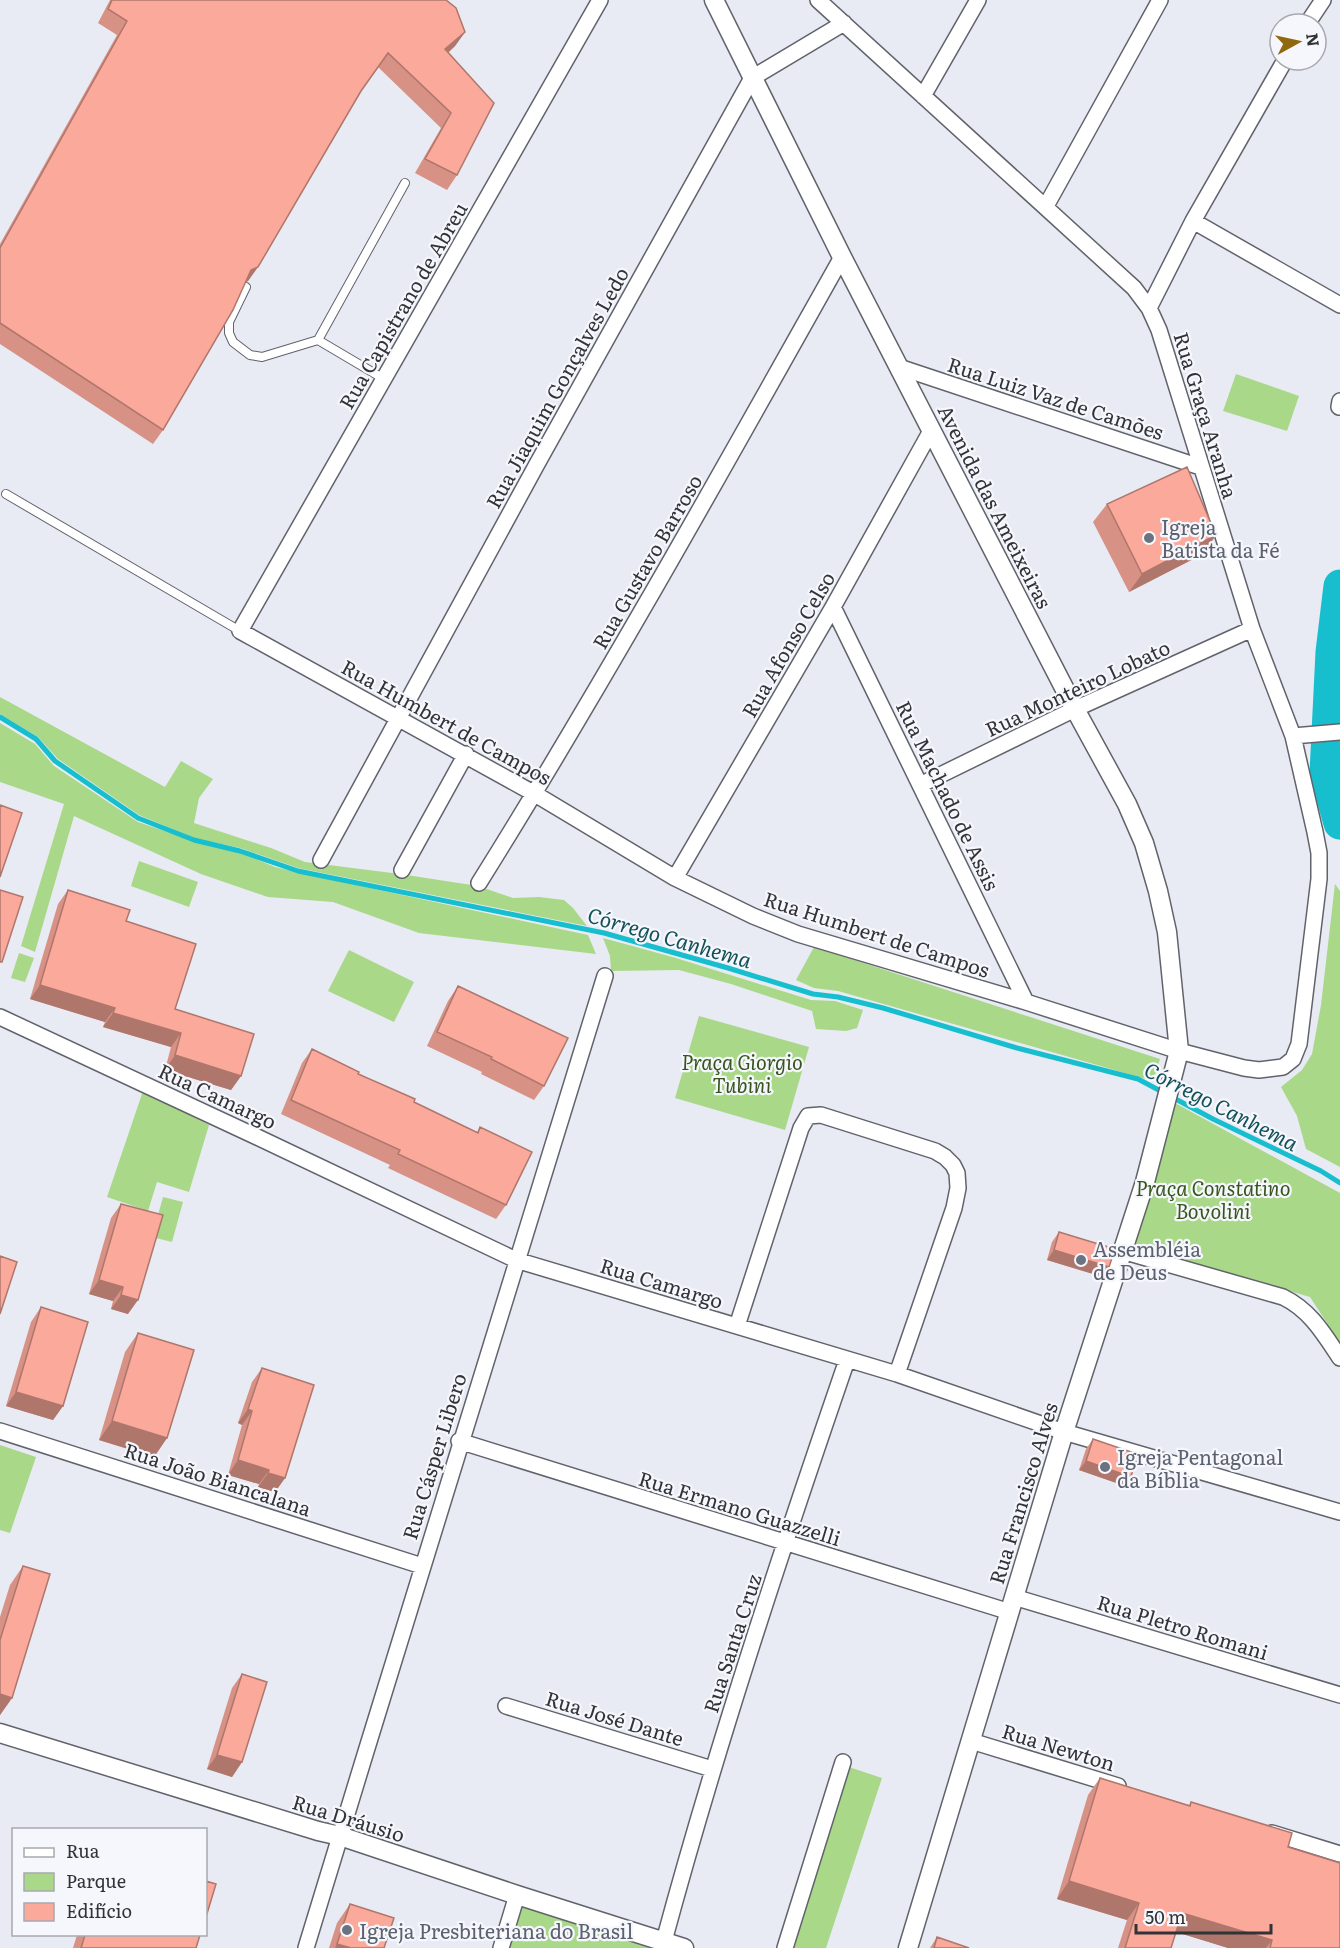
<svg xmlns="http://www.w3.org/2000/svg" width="1340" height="1948" viewBox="0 0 1340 1948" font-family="Literata,serif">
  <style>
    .green { fill: #a9d889 }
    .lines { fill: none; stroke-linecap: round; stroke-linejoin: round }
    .stream { stroke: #17bece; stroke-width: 5 }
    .river { stroke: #17bece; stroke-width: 33 }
    .service-casing { stroke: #61636b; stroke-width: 10 }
    .minor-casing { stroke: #61636b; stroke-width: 18 }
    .tertiary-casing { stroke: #61636b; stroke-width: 21 }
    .service { stroke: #fff; stroke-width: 8 }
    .minor { stroke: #fff; stroke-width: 15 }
    .tertiary { stroke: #fff; stroke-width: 18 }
    .wall { fill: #d79185 }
    .shaded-wall { fill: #af766c }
    .building { fill: #faa99b; stroke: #af766c; stroke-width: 1.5 }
    .worship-dot { fill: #6b7280; stroke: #f6f7fd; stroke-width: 2 }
    .labels { text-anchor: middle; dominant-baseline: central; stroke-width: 4.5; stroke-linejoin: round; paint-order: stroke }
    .street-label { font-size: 20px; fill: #323337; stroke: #f6f7fd }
    .worship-label { font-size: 20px; fill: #5b616d; stroke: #f6f7fd; text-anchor: start }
    .park-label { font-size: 20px; font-style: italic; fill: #36551c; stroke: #f6f7fd }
    .water-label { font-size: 21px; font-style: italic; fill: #135158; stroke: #f6f7fd }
  </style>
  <rect width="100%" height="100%" fill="#e8eaf4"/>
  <path class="green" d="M1236,374L1299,396L1287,431L1223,411Z
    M0,697L165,787L181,761L213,779L199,798L194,823L271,848L305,862L400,874L478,886L513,898L539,897L564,900L573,908L587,926L298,868L240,848L194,838L139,815L58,759L38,737L0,714Z
    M0,723L35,744L54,766L138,822L194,841L241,853L275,867L300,873L588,935L596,954L419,933L333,902L268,897L201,874L74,816L35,952L21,946L64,804L0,782Z
    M139,861L198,882L189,907L131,886Z
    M1335,884L1340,891V1167L1306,1149L1297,1116L1281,1087L1302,1070L1312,1054L1321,1005Z
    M603,938L676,958L811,1000L835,1001L863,1010L857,1028L846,1031L816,1029L812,1011L731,984L679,970L611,971L610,956Z
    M814,947L1160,1059L1153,1081L838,991L814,988L796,980Z
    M349,950L414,982L394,1022L328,991Z
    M19,953L34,958L25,982L11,978Z
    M699,1016L809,1047L785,1130L675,1098Z
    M143,1091L209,1125L189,1192L157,1182L148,1211L107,1197Z
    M1175,1103L1340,1193V1343L1310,1297L1127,1243Z
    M163,1197L183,1202L172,1242L152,1237Z
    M0,1445L36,1457L10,1533L0,1530Z
    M849,1767L882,1778L826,1948H789Z
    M520,1902L665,1948H505Z"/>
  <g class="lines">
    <path class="stream" d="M0,717L36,739L55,761L138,818L194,840L240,851L298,871L604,933L728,968L813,994L838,997L883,1008L1017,1048L1138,1079L1213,1119L1321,1171L1340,1183"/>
    <path class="river" d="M1340,586L1332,652L1326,773L1340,823"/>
    <g class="service-casing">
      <path id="service" d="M246,287L229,322V333L233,342L250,355L262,357L318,340L384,379
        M318,340L405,183
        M6,494L240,631"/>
    </g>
    <g class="minor-casing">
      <path id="minor" d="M600,0L240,631L535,794L675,878L753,916L798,934L1026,1002L1179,1051L1244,1068L1259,1070L1283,1067L1293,1059L1299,1044L1319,879V853L1315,832L1293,736L1252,629L1159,330L1149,308L1134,288L818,0
        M1307,24L1323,0
        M923,96L978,0
        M1046,206L1160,0
        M1193,221L1340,305
        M1149,308L1193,221L1285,60
        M899,367L1200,467
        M1339,407L1340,401
        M833,607L1026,1002
        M1293,736L1340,732
        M922,784L1075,709L1252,629
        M321,860L537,464L752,78L844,23
        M402,870L466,754
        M675,878L833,607L932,429
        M479,883C607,678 724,467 842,257
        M0,1017L255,1136L516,1260L897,1374L1064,1432L1340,1512
        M1122,1251L1283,1297C1310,1310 1324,1334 1340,1358
        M737,1326L801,1128L808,1116L821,1115L935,1151L945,1157L953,1165L957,1173L958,1188L954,1208L897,1374
        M0,1431L422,1566
        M459,1441L1010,1612
        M1014,1597L1340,1695
        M506,1706L712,1769
        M971,1741L1118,1786
        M1272,1833L1340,1854
        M664,1941C717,1745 781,1552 847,1360
        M306,1948C405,1624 503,1300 605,976
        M501,1948L517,1895
        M785,1948L843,1762"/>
    </g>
    <g class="tertiary-casing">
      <path id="tertiary" d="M714,0L842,257L1075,709L1127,804L1144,843L1158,891L1167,932L1179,1051L1145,1182L1064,1432L908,1948
        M0,1733L318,1831L340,1836L517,1895L684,1948"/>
    </g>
    <use href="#service" class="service"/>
    <use href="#minor" class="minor"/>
    <use href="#tertiary" class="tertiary"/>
  </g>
  <path class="wall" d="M110,0H446L465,32L455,46L448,53L457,175L447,190L415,173L441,128L378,67L359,93L258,267L248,281L245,283L163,430L153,444L0,344V244L117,35L98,23Z
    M1107,504L1216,535L1203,554L1129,592L1093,522Z
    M68,890L126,921L175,1009L241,1076L231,1090L165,1070L171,1047L103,1027L105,1022L30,999L58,904Z
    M458,986L544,1086L534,1100L481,1074L482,1072L427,1046L448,1001Z
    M312,1049L414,1102L477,1132L480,1127L506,1205L496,1219L388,1168L390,1165L281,1114L302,1063Z
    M121,1204L128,1314L111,1309L113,1301L89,1294L111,1218Z
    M1059,1232L1109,1267L1103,1277L1047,1260L1052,1242Z
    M41,1307L63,1406L53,1420L6,1406L31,1322Z
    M138,1333L167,1438L154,1457L99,1440L125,1352Z
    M262,1368L285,1478L275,1492L258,1487L259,1484L228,1475L242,1425L238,1423L252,1382Z
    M1093,1439L1131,1477L1125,1486L1079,1470L1086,1449Z
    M23,1566L12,1698L0,1715V1617L10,1585Z
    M242,1674V1762L232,1777L207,1769L232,1688Z
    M1100,1778L1189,1805L1191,1802L1288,1847L1340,1948H1228L1176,1932L1171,1948H1118L1127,1920L1057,1899L1088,1795Z
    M350,1904L384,1948H329L337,1923Z
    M77,1935H200L196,1948H73Z
    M937,1937L969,1948H930Z"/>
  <path class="shaded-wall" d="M465,32L455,46L435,64L445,49Z
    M258,267L248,281L241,284L251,270Z
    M1216,535L1203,554L1129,592L1142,574Z
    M40,985L115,1008L105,1022L30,999Z
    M113,1013L181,1033L171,1047L103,1027Z
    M175,1055L241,1076L231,1090L165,1070Z
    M1054,1250L1109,1267L1103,1277L1047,1260Z
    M99,1280L123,1287L113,1301L89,1294Z
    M121,1295L138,1300L128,1314L111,1309Z
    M16,1392L63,1406L53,1420L6,1406Z
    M248,1409L252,1411L242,1425L238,1423Z
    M112,1421L167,1438L154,1457L99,1440Z
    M238,1460L269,1470L259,1484L228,1475Z
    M1086,1461L1131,1477L1125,1486L1079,1470Z
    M268,1473L285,1478L275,1492L258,1487Z
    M0,1694L12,1698L0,1715Z
    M217,1755L242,1762L232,1777L207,1769Z
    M1069,1881L1139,1903L1127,1920L1057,1899Z
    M1182,1913L1272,1940L1266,1948H1228L1170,1930Z
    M337,1944L351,1948H335Z"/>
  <path class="building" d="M112,0H446L456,8L465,32L445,49L494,103L457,175L425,159L451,113L388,53L361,91L258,267L251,270L233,310L163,430L0,323V248L127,21L108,9Z
    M1187,467L1216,535L1142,574L1107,504Z
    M0,805L22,813L0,877Z
    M0,890L23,897L2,962H0Z
    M68,890L130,910L126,921L196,944L175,1009L254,1034L241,1076L175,1055L181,1033L113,1013L115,1008L40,985Z
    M458,986L568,1038L544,1086L491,1059L492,1057L437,1032Z
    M312,1049L359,1072L358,1074L415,1099L414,1102L478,1133L480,1127L532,1152L506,1205L398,1154L400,1150L291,1100Z
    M121,1204L163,1215L138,1300L121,1295L123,1287L99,1280Z
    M1059,1232L1115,1249L1109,1267L1054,1250Z
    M0,1256L17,1262L0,1314Z
    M41,1307L88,1322L63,1406L16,1392Z
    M138,1333L194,1350L167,1438L112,1421Z
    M262,1368L314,1385L285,1478L268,1473L269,1470L238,1460L252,1411L248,1409Z
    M1093,1439L1137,1454L1131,1477L1086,1461Z
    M23,1566L50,1574L12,1698L0,1694V1640Z
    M242,1674L267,1682L242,1762L217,1755Z
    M1100,1778L1190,1806L1191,1802L1292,1833L1288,1847L1340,1863V1948H1270L1272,1940L1182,1913L1171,1948H1125L1139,1903L1069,1881Z
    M206,1881L216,1884L206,1917Z
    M350,1904L394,1918L384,1948H351L337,1944Z
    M85,1935H200L196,1948H81Z
    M937,1937L969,1948H934Z"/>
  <g class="worship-dot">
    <circle cx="1149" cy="538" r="6"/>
    <circle cx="1081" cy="1260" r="6"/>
    <circle cx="1105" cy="1467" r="6"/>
    <circle cx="347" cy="1930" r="6"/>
  </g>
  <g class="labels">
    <g class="street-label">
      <text transform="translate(402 305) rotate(-60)">Rua Capistrano de Abreu</text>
      <text transform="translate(556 387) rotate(-61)">Rua Jiaquim Gonçalves Ledo</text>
      <text transform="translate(1056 397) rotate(18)">Rua Luiz Vaz de Camões</text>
      <text transform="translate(1207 415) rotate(73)">Rua Graça Aranha</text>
      <text transform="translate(996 506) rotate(63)">Avenida das Ameixeiras</text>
      <text transform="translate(646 561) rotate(-60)">Rua Gustavo Barroso</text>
      <text transform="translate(787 644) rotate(-60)">Rua Afonso Celso</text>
      <text transform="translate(1077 687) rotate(-25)">Rua Monteiro Lobato</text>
      <text transform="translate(447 721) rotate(29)">Rua Humbert de Campos</text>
      <text transform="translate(949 795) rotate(64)">Rua Machado de Assis</text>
      <text transform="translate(877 933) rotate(18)">Rua Humbert de Campos</text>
      <text transform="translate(218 1095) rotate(25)">Rua Camargo</text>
      <text transform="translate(662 1282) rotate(17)">Rua Camargo</text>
      <text transform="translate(433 1456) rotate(-73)">Rua Cásper Libero</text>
      <text transform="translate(218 1478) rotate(18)">Rua João Biancalana</text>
      <text transform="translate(1022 1493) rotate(-73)">Rua Francisco Alves</text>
      <text transform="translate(740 1507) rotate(17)">Rua Ermano Guazzelli</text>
      <text transform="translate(1183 1626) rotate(17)">Rua Pletro Romani</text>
      <text transform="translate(731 1643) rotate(-72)">Rua Santa Cruz</text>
      <text transform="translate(615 1717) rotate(17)">Rua José Dante</text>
      <text transform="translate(1059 1746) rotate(17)">Rua Newton</text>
      <text transform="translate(349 1817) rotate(17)">Rua Dráusio</text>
    </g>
    <g class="worship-label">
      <text x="1161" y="526">Igreja<tspan x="1161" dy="23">Batista da Fé</tspan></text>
      <text x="1093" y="1248">Assembléia<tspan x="1093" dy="23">de Deus</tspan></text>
      <text x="1117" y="1456">Igreja Pentagonal<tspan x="1117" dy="23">da Bíblia</tspan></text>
      <text x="359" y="1930">Igreja Presbiteriana do Brasil</text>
    </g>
    <g class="park-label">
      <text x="742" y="1061">Praça Giorgio<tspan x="742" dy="23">Tubini</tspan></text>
      <text x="1213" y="1187">Praça Constatino<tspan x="1213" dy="23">Bovolini</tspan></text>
    </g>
    <g class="water-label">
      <text transform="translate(670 936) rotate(16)">Córrego Canhema</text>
      <text transform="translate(1222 1105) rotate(27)">Córrego Canhema</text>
    </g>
  </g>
  <rect x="12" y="1828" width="195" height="108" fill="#f6f7fd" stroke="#a8a9ae" stroke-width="1.5"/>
  <rect x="24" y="1848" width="30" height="9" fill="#ffffff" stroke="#a8a9ae" stroke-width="1.5"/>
  <text x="66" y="1858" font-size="18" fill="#323337">Rua</text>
  <rect x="24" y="1873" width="30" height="18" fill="#a9d889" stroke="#a8a9ae" stroke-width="1.5"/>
  <text x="66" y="1888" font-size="18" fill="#323337">Parque</text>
  <rect x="24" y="1903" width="30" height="18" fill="#faa99b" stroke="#a8a9ae" stroke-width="1.5"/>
  <text x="66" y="1918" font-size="18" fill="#323337">Edifício</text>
  <g transform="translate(1298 42) rotate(82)"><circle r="28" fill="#f6f7fd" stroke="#a8a9ae" stroke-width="1.5"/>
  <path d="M0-4.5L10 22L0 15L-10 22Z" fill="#90680e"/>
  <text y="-9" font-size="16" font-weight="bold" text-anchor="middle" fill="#323337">N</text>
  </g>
  <path d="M1136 1924v9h135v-9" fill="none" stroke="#323337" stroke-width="3"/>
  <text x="1145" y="1924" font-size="18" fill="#323337" stroke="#f6f7fd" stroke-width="4.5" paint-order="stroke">50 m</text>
</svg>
